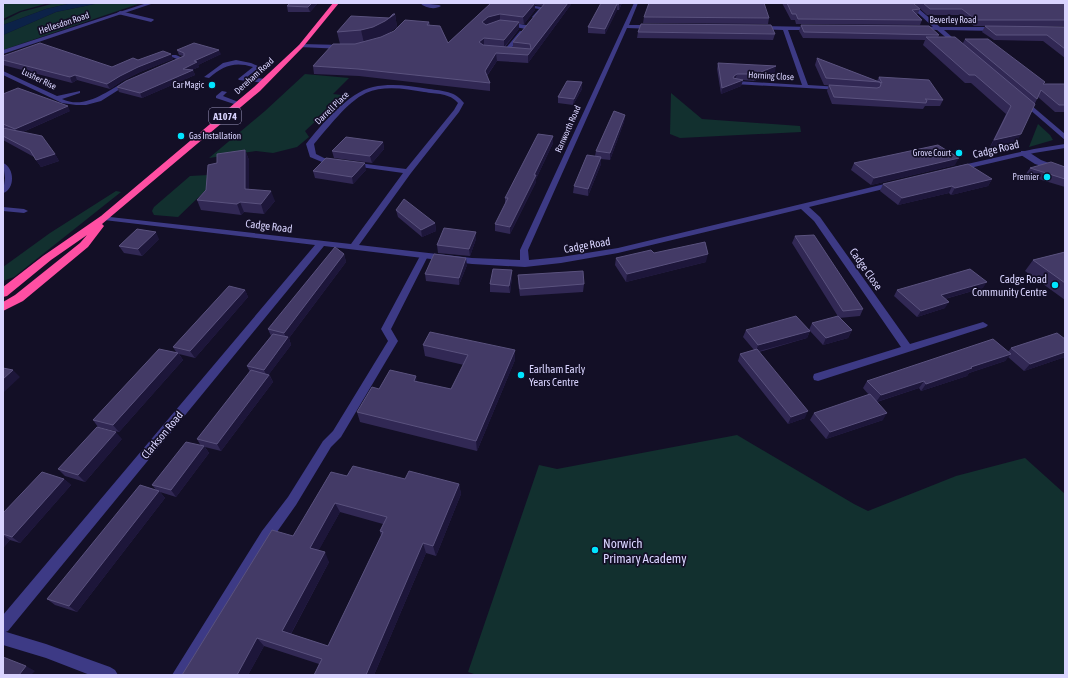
<svg xmlns="http://www.w3.org/2000/svg" width="1068" height="678" viewBox="0 0 1068 678" font-family="'Asap Condensed',sans-serif">
  <style>
    .green { fill: #12302f }
    .water { fill: #0c2248 }
    .lines { fill: none; stroke-linecap: round; stroke-linejoin: round }
    .lane { fill: #3d3a85; fill-rule: evenodd }
    .street { fill: #3d3a85; fill-rule: evenodd }
    .highway { fill: #ff4fa3; fill-rule: evenodd }
    .wall { fill: #312854; fill-rule: evenodd }
    .shaded-wall { fill: #1d163a }
    .building { fill: #433a66; stroke: #5a527e; fill-rule: evenodd }
    .poi-dot { fill: #00e5ff; stroke: #130f26; stroke-width: 1.5 }
    .labels { text-anchor: middle; dominant-baseline: central; stroke-width: 3.5; stroke-linejoin: round; paint-order: stroke }
    .far-street-label { font-size: 9px; fill: #d9d4ff; stroke: #130f26 }
    .far-poi-label { font-size: 9px; fill: #d9d4ff; stroke: #130f26; text-anchor: end }
    .shield { fill: #130f26; stroke: #9e99be; stroke-width: 1 }
    .shield-label { font-size: 10px; font-weight: bold; fill: #d9d4ff }
    .street-label { font-size: 11px; fill: #d9d4ff; stroke: #130f26 }
    .poi-label { font-size: 11px; fill: #d9d4ff; stroke: #130f26; text-anchor: end }
    .near-poi-label { font-size: 13px; fill: #d9d4ff; stroke: #130f26; text-anchor: start }
  </style>
  <rect width="100%" height="100%" fill="#130f26"/>
  <path class="green" d="M3,3H49L20,11L3,19Z
    M55,3H72L46,9L3,25V21L21,12Z
    M99,3H141L3,50V35L56,12Z
    M305,74L349,78L333,94L350,96L342,105L332,106L305,131L309,137L297,147L273,153L256,151L209,158L265,111Z
    M671,93L702,119L800,126L801,132L680,138L670,134Z
    M1038,124L1050,135L1053,140L1029,147Z
    M208,175L207,189L178,217L154,215L152,211L154,207L190,176Z
    M116,191L121,192L14,277L3,281V267L50,233Z
    M737,435L854,504L868,511L956,476L1025,458L1065,494L1064,675H477L468,672L539,465L557,469Z"/>
  <path class="water" d="M72,3H99L56,12L3,35V25L46,9Z"/>
  <g class="lines">
    <path class="lane" d="M420,3L439,5L441,6C435,10 425,8 420,3Z
      M120,11L153,19L154,20L151,22L118,14L117,13Z
      M506,22L526,25L529,27L526,29L504,25V23Z
      M236,60L251,63L260,67L247,77L266,79L269,81L266,83L239,80L238,79L253,67C234,61 223,66 209,78L204,77L223,63Z
      M222,91L227,92L223,96L241,103V105H237L216,98V96Z
      M1021,151H1027L1041,160L1065,169V173L1035,164L1021,155Z
      M3,207L24,209L28,211L24,213L3,211Z
      M424,253L428,256L391,329L398,341L341,437L331,447L296,505L272,539L189,675H172L262,531L288,497L323,441L333,431L388,341L381,329L420,256Z
      M3,631L46,644L110,667L115,670L118,675H90L46,658L3,645Z"/>
    <path class="street" d="M147,3H154L3,54V50Z
      M634,3H638L629,25H653L656,27L653,29L627,28L528,250L529,260L561,257L618,248L893,182H896V186L809,207L820,217L910,344L983,322L988,325L986,327L818,381L814,380L813,377L814,374L901,347L814,221L801,209L618,253L561,263L525,267L472,264L324,246L8,631L3,633V615L315,245L104,220L100,218L101,216L351,244L403,173L353,166H350V162L406,169L454,110L458,103C450,93 436,94 424,92C406,89 384,85 366,93C347,102 328,128 314,144L316,154L324,158L340,160V164L322,162L310,157L306,144C321,125 349,92 373,87C392,83 410,86 429,89C443,91 455,91 464,103L459,112L411,173L359,245L472,258L520,260V250Z
      M907,3H912L940,27H997L1000,29L997,31L944,30L961,45L956,46L937,30L917,29V27L919,26L933,27Z
      M521,4L542,7L544,8L535,19L532,17L539,9L521,6Z
      M759,26L815,27V29L813,30H788L808,85L840,87L842,88V90L734,84L733,83L736,81L802,85L783,30L757,29V27Z
      M520,31L525,32L508,52L497,51V49H505Z
      M301,44L343,45L346,47L343,49L299,47L298,46Z
      M172,55H176L185,59L176,63H172V61L177,59L172,57Z
      M3,71L57,96L80,91V93L62,99C85,110 107,91 126,81L131,82L101,101L86,105H76L62,103L3,75Z
      M1021,100H1025L1065,134V140L1021,102Z
      M1065,144V148L1034,153L957,171L953,169L954,167L1034,149Z
      M3,163C15,168 15,189 3,193L5,178Z"/>
    <path class="highway" d="M333,3H339L303,47L260,91L102,224L104,226L88,247L23,301L3,311V302L15,295L80,243L87,235L51,260L7,296L3,297V287L43,256L101,216L254,87L299,45Z"/>
  </g>
  <path class="wall" d="M318,3L310,12H288L287,6Z
    M367,3H419V4H367Z
    M491,3H572L528,63L497,61L487,76L490,83V91L359,76L314,74L313,66L340,44L337,32L389,18L395,14L397,27L387,34L379,38L429,22L430,25L448,43ZM535,5L543,6L513,42V47H505L519,29V24H524L535,10Z
    M601,3H622L619,10H617L605,34L588,33V27Z
    M782,3H913L920,9L917,15L922,20L920,25L796,24L795,20H791Z
    M914,3H1065V26H974L959,15H927Z
    M644,17L769,18L768,24L643,23Z
    M801,25L939,35L938,37L963,43L965,39L1043,84H1065V112H1055L1038,97L1016,143L989,149L1006,114L971,83H965L923,45L925,40L803,38L799,31Z
    M985,26L1065,27V58L1043,41L994,40L982,32Z
    M638,32L775,34L773,40L637,38Z
    M177,50L221,54L198,65L199,67L192,70H193L195,75L142,98L119,92L117,87L183,56L179,55Z
    M171,54L173,59L140,72L122,81L110,89L77,80L72,83L3,65V56L112,67L138,60Z
    M817,58L877,81L879,77L943,100L940,106H925L923,109L832,104L827,91L829,85L839,86L824,85L815,65Z
    M718,63L775,72L754,81L743,80L741,86L721,94L717,69Z
    M582,82V89L573,105L558,103V97Z
    M3,94L70,111L23,132L55,154L59,161L41,167L34,157L3,140V128L6,129L3,127Z
    M625,115L624,122L610,160L601,159V164L588,196L573,193L574,186L595,156L596,151Z
    M553,136V143L536,179V182L510,234L495,231V224L505,204V198Z
    M383,142L384,149L372,163L334,158L332,151Z
    M245,150L249,160V189L275,201L264,214L244,212L241,215L201,210L197,200L206,190L217,163Z
    M854,163L955,165L871,185L851,170Z
    M1065,167V187L1025,175L1030,168Z
    M366,170L353,184L315,178L313,171Z
    M992,179L988,186L951,195L949,193L898,205L880,191L883,184Z
    M396,210L435,223L436,231L422,237L398,217Z
    M795,236L863,309L860,316L839,318L792,243Z
    M159,239L142,256L124,253L119,246Z
    M476,239L470,256L438,253L437,245Z
    M1065,252V300L1025,271L1033,260Z
    M654,253L706,262L626,282L615,265L616,258Z
    M344,254L346,262L289,338L291,345L269,374L273,382L221,451L205,447L209,453L176,497L160,492L165,498L77,612L55,605L47,599L156,490L152,485L201,446L197,439L250,372L247,366L271,336L268,329Z
    M467,265L459,285L426,281L425,274Z
    M518,275L584,284L583,292L520,296L518,283Z
    M512,277L510,293L490,292V284Z
    M983,288L945,299V308L917,317L894,296L897,290Z
    M245,290L248,297L195,358L179,354L183,360L119,432L98,427L93,420L176,352L173,347Z
    M812,323L852,330L848,338L823,345L810,331L807,338L759,352L805,418L788,424L738,361L740,354L754,350L743,337L746,330H809Z
    M1065,339V357L1024,371L1008,357L1005,361L969,373L967,376L921,391L919,388L877,402L883,420L826,439L810,420L814,413L869,395L863,388L867,381L1008,352L1011,348Z
    M423,345L515,350V360L477,451L360,422L357,412L379,389L417,382L451,389L464,365L425,356Z
    M122,439L85,482L65,476L58,469Z
    M347,476L405,479L459,484L461,494L436,556L426,553L374,675H314L319,664L264,646L248,675H182L293,536ZM340,512L383,524L380,531L381,536L328,646L291,634L329,562L318,551Z
    M64,479L71,485L20,543L10,540L3,548V513Z"/>
  <path class="shaded-wall" d="M312,3H318L310,12L308,7Z
    M535,3V10L524,24L523,17Z
    M568,3H572L528,63V55Z
    M620,3H622L619,10V4Z
    M617,4V10L605,34V29Z
    M395,14L397,27L387,34L375,40L364,43L361,30L385,21Z
    M500,14V21L488,24L482,29V22L488,17Z
    M519,22V29L504,47V40Z
    M484,38V46L479,42Z
    M219,50L221,54L198,65L199,67L185,73L183,69L194,61Z
    M496,53L497,61L485,78V71Z
    M171,54L173,59L140,72L122,81L110,89L107,84L120,76L138,67Z
    M776,66L775,72L754,81L756,74Z
    M193,70L195,75L142,98L140,93Z
    M737,74L735,80L732,82L734,76Z
    M75,75L77,80L72,83L70,77Z
    M743,80L741,86L721,94L722,88Z
    M582,82V89L573,105L574,99Z
    M68,106L70,111L18,134L15,129Z
    M625,115L624,122L610,160V153Z
    M1021,134L1016,143L989,149L994,140Z
    M553,136V143L536,179V182L510,234V227Z
    M383,142L384,149L372,163L370,156Z
    M245,150L249,160V199L245,189Z
    M55,154L59,161L41,167L36,160Z
    M601,157V164L588,196V189Z
    M959,158L955,165L871,185L874,178Z
    M365,163L366,170L353,184L352,177Z
    M992,179L988,186L951,195L955,188Z
    M952,186L949,193L898,205L902,198Z
    M271,191L275,201L264,214L261,204Z
    M240,202L244,212L241,215L237,204Z
    M435,223L436,231L422,237L421,230Z
    M156,232L159,239L142,256L138,249Z
    M476,232V239L470,256L469,249Z
    M344,254L346,262L289,338L291,345L267,377L264,370L287,339L284,333Z
    M708,254L706,262L626,282L627,274Z
    M466,258L467,265L459,285V278Z
    M512,270V277L510,293L509,286Z
    M987,282L983,288L937,301L941,295Z
    M245,290L248,297L195,358L190,351Z
    M949,302L945,308L917,317L921,311Z
    M852,330L848,338L823,345L826,338Z
    M810,331L807,338L756,352L758,345Z
    M515,350V360L477,451L476,441Z
    M1065,352V357L1024,371L1030,364Z
    M178,353L183,360L119,432L113,425Z
    M1011,354L1005,361L969,373L967,376L921,391L926,384L971,367Z
    M13,370L20,377L3,393V379Z
    M269,375L273,382L221,451L217,444Z
    M416,376L418,387L414,381Z
    M924,381L919,388L876,402L881,395Z
    M808,411L805,418L788,424L791,417Z
    M887,413L883,420L826,439L830,432Z
    M116,432L122,439L85,482L78,475Z
    M204,446L209,453L176,497L171,490Z
    M64,479L71,485L20,543L12,537Z
    M459,484L461,494L436,556L433,546Z
    M159,491L165,498L77,612L69,606Z
    M335,503L340,512L315,557L310,548Z
    M3,535L10,540L3,548Z
    M423,543L426,553L374,675H366Z
    M325,552L329,562L288,639L282,631Z
    M257,638L264,646L248,675H237Z
    M26,666L35,671L31,675H19Z"/>
  <path class="building" d="M290,3H312L308,7L287,6Z
    M491,3H535L523,17L500,14L488,17L482,22L486,25L500,20L519,22L504,40L484,38L479,42L483,45L531,49L530,44L513,42L545,3H568L528,55L496,53L485,71L490,83L358,69L313,66L333,44H355L381,37L394,31L405,20L429,22L427,25L440,26L448,43Z
    M601,3H620L619,4H617L605,29L588,27Z
    M649,3H764L769,18L644,17Z
    M787,3H913L920,9L912,10L922,20L798,19L796,14H792Z
    M923,3H1065V20H976L962,9H930Z
    M393,14H395L385,21L373,27L361,30L337,32L351,16L389,18Z
    M641,24L771,25L775,34L638,32Z
    M801,25L929,26L939,35L804,32Z
    M985,26L1065,27V49L1047,35H996Z
    M926,37H955L1035,104L1021,134L994,140L1011,106L975,75H969Z
    M965,39H988L1045,82L1043,84H1065V105H1059L1041,90L1037,99Z
    M40,43L112,67L133,58L138,60L163,51L171,54L138,67L120,76L107,84L75,75L70,77L3,60V56Z
    M194,43L219,50L194,61L197,62L183,69L193,70L140,93L117,87L126,81L184,56V53L177,50Z
    M817,58L882,83L879,77L929,80L943,100L925,99L927,100L926,103L834,97L829,85L877,88L880,87L881,84L880,82L826,78Z
    M718,63L776,66L756,74H737L734,76L733,78L743,80L722,88Z
    M567,81L582,82L574,99L558,97Z
    M18,88L68,106L15,129L3,124V94Z
    M614,111L625,115L610,153L596,151Z
    M3,128L42,136L55,154L36,160L30,150L3,136Z
    M538,134L553,136L534,175H536L510,227L495,224L508,198H505Z
    M346,137L383,142L370,156L332,151Z
    M938,145L959,158L874,178L854,163Z
    M245,150V189L271,191L261,204L240,202L237,204L197,200L206,190L208,165L217,163V154Z
    M587,155L601,157L588,189L574,186Z
    M326,158L365,163L352,177L313,171Z
    M1051,162L1065,167V179L1030,168Z
    M968,164L992,179L955,188L952,186L902,198L883,184Z
    M404,199L435,223L421,230L396,210Z
    M444,228L476,232L469,249L437,245Z
    M137,229L156,232L138,249L119,246Z
    M814,235L863,309L843,311L795,236Z
    M705,242L708,254L627,274L616,258L651,250L654,253Z
    M335,247L344,254L284,333L268,329Z
    M1065,252V283L1033,260Z
    M434,254L466,258L459,278L425,274Z
    M493,269L512,270L509,286L490,284Z
    M970,269L987,282L941,295L949,302L921,311L897,290Z
    M583,271L584,284L520,289L518,275Z
    M229,286L245,290L190,351L173,347Z
    M796,316L810,331L758,345L746,330Z
    M838,316L852,330L826,338L812,323Z
    M430,332L515,350L476,441L357,412L372,387L379,389L390,370L416,376L414,381L451,389L468,355L423,345Z
    M1057,333L1065,339V352L1030,364L1011,348Z
    M273,334L288,337L264,370L247,366Z
    M993,339L1011,354L971,367L972,368L926,384L924,381L881,395L867,381Z
    M159,349L178,353L113,425L93,420Z
    M757,349L808,411L791,417L740,354Z
    M3,368L13,370L3,379Z
    M251,370L269,375L217,444L197,439Z
    M870,394L887,413L830,432L814,413Z
    M97,427L116,432L78,475L58,469Z
    M186,442L204,446L171,490L152,485Z
    M353,466L405,479L409,471L459,484L433,546L423,543L366,675H314L322,659L257,638L237,675H182L272,530L293,536L331,472L347,476ZM335,503L387,517L380,531L383,532L328,646L282,631L325,552L310,548Z
    M42,472L64,479L12,537L3,534V513Z
    M140,485L159,491L69,606L47,599Z
    M3,657L26,666L19,675H3Z"/>
  <g class="poi-dot">
    <circle cx="212" cy="85" r="4"/>
    <circle cx="181" cy="136" r="4"/>
    <circle cx="959" cy="153" r="4"/>
    <circle cx="1047" cy="177" r="4"/>
    <circle cx="1055" cy="285" r="4"/>
    <circle cx="521" cy="375" r="4"/>
    <circle cx="595" cy="550" r="4"/>
  </g>
  <g class="labels">
    <g class="far-street-label">
      <text x="953" y="20">Beverley Road</text>
      <text transform="translate(64 23) rotate(-18)">Hellesdon Road</text>
      <text transform="translate(254 76) rotate(-42)">Dereham Road</text>
      <text transform="translate(771 76) rotate(3)">Horning Close</text>
      <text transform="translate(39 79) rotate(26)">Lusher Rise</text>
      <text transform="translate(332 108) rotate(-44)">Darrell Place</text>
      <text transform="translate(568 129) rotate(-66)">Ranworth Road</text>
    </g>
    <g class="far-poi-label">
      <text x="204" y="85">Car Magic</text>
      <text x="189" y="136" text-anchor="start">Gas Installation</text>
      <text x="951" y="153">Grove Court</text>
      <text x="1039" y="177">Premier</text>
    </g>
    <rect class="shield" x="209" y="108" width="32" height="16" rx="3"/>
    <g class="shield-label">
      <text x="225" y="116">A1074</text>
    </g>
    <g class="street-label">
      <text transform="translate(996 149) rotate(-13)">Cadge Road</text>
      <text transform="translate(269 226) rotate(7)">Cadge Road</text>
      <text transform="translate(587 245) rotate(-10)">Cadge Road</text>
      <text transform="translate(866 269) rotate(55)">Cadge Close</text>
      <text transform="translate(162 435) rotate(-50)">Clarkson Road</text>
    </g>
    <g class="poi-label">
      <text x="1047" y="279">Cadge Road<tspan x="1047" dy="13">Community Centre</tspan></text>
      <text x="529" y="369" text-anchor="start">Earlham Early<tspan x="529" dy="13">Years Centre</tspan></text>
    </g>
    <g class="near-poi-label">
      <text x="603" y="543">Norwich<tspan x="603" dy="15">Primary Academy</tspan></text>
    </g>
  </g>
  <rect width="1068" height="678" fill="none" stroke="#d9d4ff" stroke-width="8"/>
</svg>
